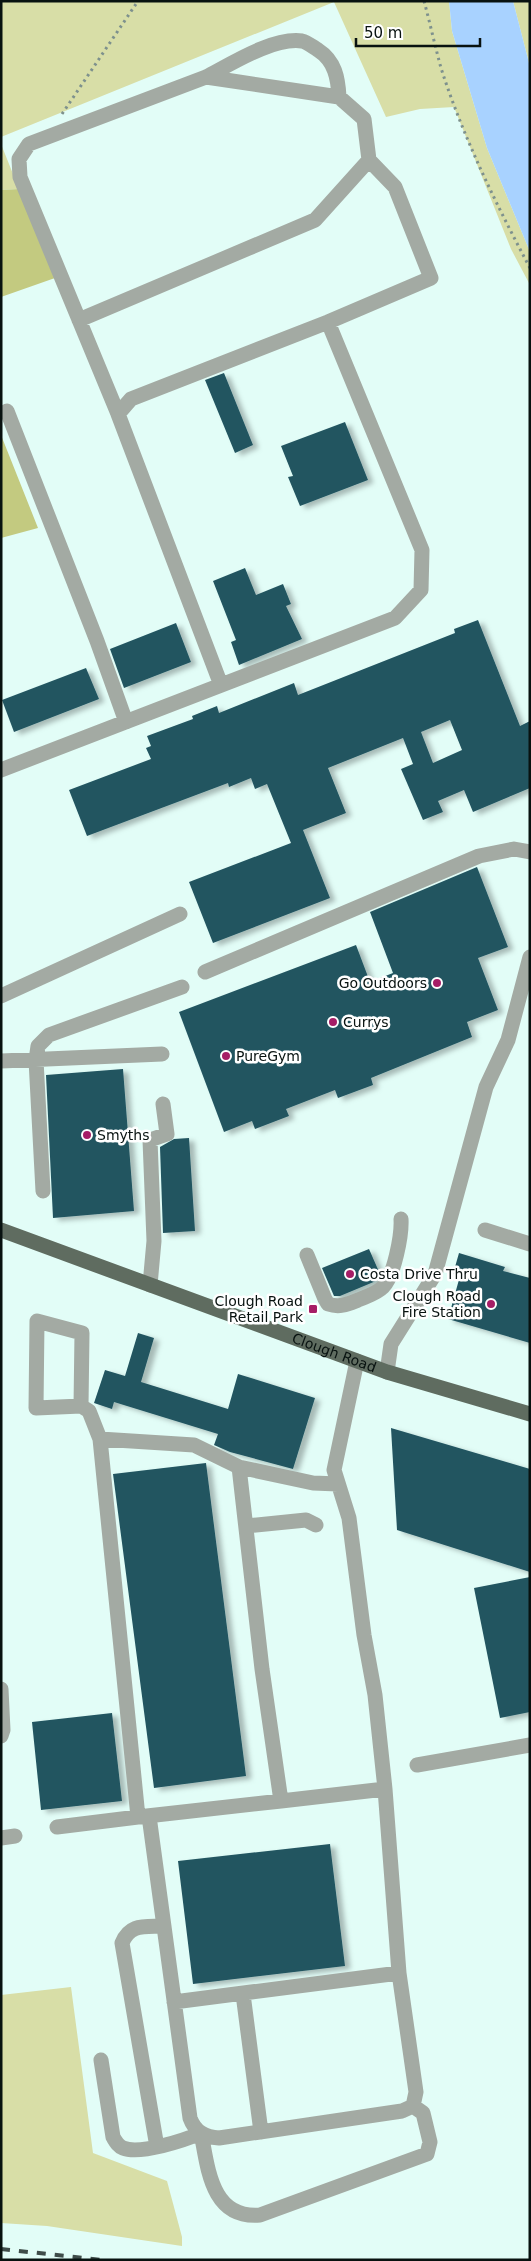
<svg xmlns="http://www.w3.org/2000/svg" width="531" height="2261" viewBox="0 0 531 2261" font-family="'DejaVu Sans',sans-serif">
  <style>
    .green { fill: #d8dea7 }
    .forest { fill: #c3ca80 }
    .water { fill: #a8d2ff }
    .building { fill: #225561; fill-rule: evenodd; filter: url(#shadow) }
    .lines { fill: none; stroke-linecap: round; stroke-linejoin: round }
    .path { stroke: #7e918d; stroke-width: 3; stroke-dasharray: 2.5 4; stroke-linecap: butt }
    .minor { stroke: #a3aaa3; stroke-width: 15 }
    .major { stroke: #5f6c60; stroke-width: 15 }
    .rail { stroke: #3f4d4a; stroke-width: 4; stroke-dasharray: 9 9; stroke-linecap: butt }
    .poi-dot { fill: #a61d66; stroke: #fff; stroke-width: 2 }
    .labels { text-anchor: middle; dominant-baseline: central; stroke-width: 5; stroke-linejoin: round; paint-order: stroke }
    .poi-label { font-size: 14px; fill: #081210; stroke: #fff; text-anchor: start }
    .street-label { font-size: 14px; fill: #081210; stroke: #fff }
  </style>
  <defs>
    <filter id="shadow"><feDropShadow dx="5.5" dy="3" stdDeviation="2.5" flood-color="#0004"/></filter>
  </defs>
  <rect width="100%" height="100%" fill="#e2fdf7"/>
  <path class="green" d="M1,1H449L452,31L487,148L530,252V285L511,249L454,107L420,109L386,117L334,2L1,137Z
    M513,1H530V67Z
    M1,144L19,189L1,190Z
    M71,1987L93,2153L167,2181L182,2237V2246L47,2226L1,2223V1995Z"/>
  <path class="forest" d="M19,189L55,278L1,297V190Z
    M1,435L38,528L1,538Z"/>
  <path class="water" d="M449,1H513L530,67V252L487,148L452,31Z"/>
  <path class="building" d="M224,373L253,445L235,453L205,380Z
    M345,422L368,480L300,506L288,477L293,476L281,446Z
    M245,568L256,595L283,584L291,604L286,606L302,639L239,665L231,642L236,640L213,581Z
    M478,620L520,726L530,721V788L473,812L464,790L438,801L443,812L423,820L401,769L413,764L403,738L328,768L346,813L303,830L330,898L213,943L189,882L291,843L267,784L255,789L251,778L229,787L228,783L87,836L69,790L151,759L146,748L151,746L147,736L193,719L192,716L217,706L219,713L294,683L298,695L455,633L454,629ZM450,720L462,750L433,763L421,732Z
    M176,623L191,662L124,688L110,649Z
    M86,668L99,699L14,732L2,700Z
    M477,867L508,947L478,958L498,1010L467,1022L472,1037L371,1078L373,1085L338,1098L335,1090L286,1109L289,1116L255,1129L252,1121L224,1132L179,1012L356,945L370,982L393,973L370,912Z
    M123,1069L134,1211L53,1218L46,1075Z
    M189,1138L195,1231L163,1233L160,1147L174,1139Z
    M369,1249L380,1274L376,1281L340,1296H334L322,1268Z
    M459,1253L505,1267L503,1271L530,1278V1343L448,1319L460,1276L453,1274Z
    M138,1333L154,1338L141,1382L228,1409L238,1374L315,1398L293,1469L230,1452L214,1445L218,1434L114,1402L112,1409L94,1403L105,1370L125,1376Z
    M391,1428L530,1469V1572L397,1530Z
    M206,1463L246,1776L154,1788L113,1474Z
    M530,1577V1712L500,1718L474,1588Z
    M112,1713L122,1801L41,1810L32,1722Z
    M330,1844L345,1966L193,1984L178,1861Z"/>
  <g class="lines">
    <path class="path" d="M424,1C430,23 435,46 441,68C463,137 496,204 530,268
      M62,114L138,1"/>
    <path class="minor" d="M206,77C231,64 273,37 302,41C307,42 313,47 318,50C335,61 338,78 339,97
      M79,320L315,220L369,160L364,119L339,97L206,77L29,144L19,159L20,177L118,414
      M7,411L97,641L126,722
      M221,685L118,414L131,399L328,322L431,278L395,187L369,160
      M1,770L395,618L421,590L422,550L328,322
      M205,972L479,856L514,849L530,852
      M1,996L180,914
      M1,1061L162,1054
      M43,1191L36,1060L38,1046L49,1035L182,987
      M485,1230L530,1244
      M307,1255L325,1299L328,1304C340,1308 348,1304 358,1300C367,1296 376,1294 383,1287C394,1276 402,1235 401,1219
      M150,1285L154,1241L150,1140L167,1134L163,1104
      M387,1372L391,1344L435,1274L486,1087L508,1040L530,957
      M81,1406L82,1333L37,1321L36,1408L81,1406L89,1411L100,1439L138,1817L281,1801
      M100,1439L194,1445L239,1467L313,1483L338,1484
      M239,1467L262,1669L281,1801L385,1789L375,1695L364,1635L349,1518L334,1470L357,1361
      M246,1526L306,1520L316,1525
      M1,1689L3,1730L1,1736
      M417,1765L530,1745
      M149,1816L190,2118C195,2132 205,2137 219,2138L402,2111L413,2106L416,2092L399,1973L385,1789
      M57,1827L138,1817
      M1,1838L15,1836
      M243,1994L261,2132
      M174,2002L399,1973
      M101,2060L113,2137C116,2142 118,2146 123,2148C140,2155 185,2140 201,2133
      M201,2133C208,2168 211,2219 260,2215L427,2154L430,2142L423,2113L413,2106
      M157,2147L122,1943C130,1923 145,1927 164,1926"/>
    <path class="major" id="s1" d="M1,1230L387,1372L530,1414"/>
    <path class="rail" d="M1,2249L103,2260"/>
  </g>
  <g class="poi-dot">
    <circle cx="437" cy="983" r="5"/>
    <circle cx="333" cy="1022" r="5"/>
    <circle cx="226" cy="1056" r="5"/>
    <circle cx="87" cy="1135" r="5"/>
    <circle cx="350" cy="1274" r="5"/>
    <circle cx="491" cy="1304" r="5"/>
    <rect x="308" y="1304" width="10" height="10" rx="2.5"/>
  </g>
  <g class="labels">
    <g class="poi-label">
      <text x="427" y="983" text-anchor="end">Go Outdoors</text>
      <text x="343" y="1022">Currys</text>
      <text x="236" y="1056">PureGym</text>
      <text x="97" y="1135">Smyths</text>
      <text x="360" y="1274">Costa Drive Thru</text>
      <text x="481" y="1296" text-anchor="end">Clough Road<tspan x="481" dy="16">Fire Station</tspan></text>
      <text x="303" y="1301" text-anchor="end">Clough Road<tspan x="303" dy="16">Retail Park</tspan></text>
    </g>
    <g class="street-label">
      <text stroke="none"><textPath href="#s1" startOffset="355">Clough Road</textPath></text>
    </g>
  </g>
  <rect width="531" height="2261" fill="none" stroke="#081210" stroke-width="5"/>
  <path d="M356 38v8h124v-8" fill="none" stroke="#081210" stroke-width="2.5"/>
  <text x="364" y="38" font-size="15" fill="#081210" stroke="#ffffff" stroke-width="4" paint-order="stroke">50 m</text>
</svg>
